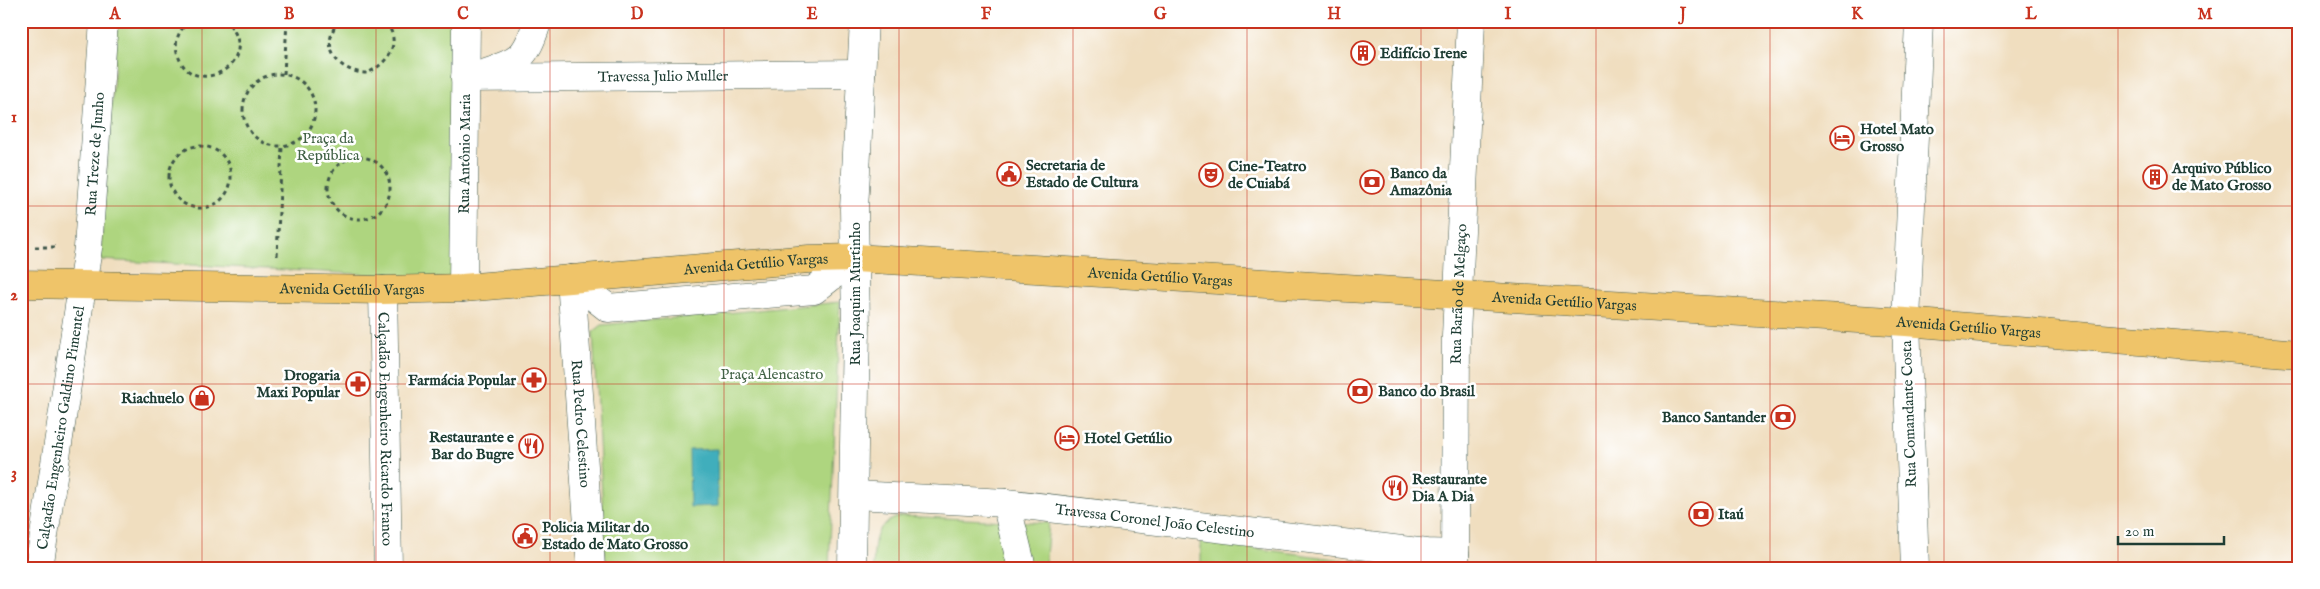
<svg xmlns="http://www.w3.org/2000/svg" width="2320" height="589" viewBox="0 0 2320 589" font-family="'IM FELL English',serif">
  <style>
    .green { fill: #aed57f; stroke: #66895a }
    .water { fill: #40aebc; stroke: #307678 }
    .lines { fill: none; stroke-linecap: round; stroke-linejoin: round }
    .minor-casing { stroke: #3e5549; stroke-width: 29 }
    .major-casing { stroke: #3e5549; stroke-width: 29 }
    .path { stroke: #3e5549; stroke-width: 3; stroke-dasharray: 4 4; stroke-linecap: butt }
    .minor { stroke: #fff; stroke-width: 28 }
    .major { stroke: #efc469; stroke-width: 28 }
    .grid { fill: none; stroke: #c8321e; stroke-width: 1; stroke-opacity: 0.55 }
    .labels { text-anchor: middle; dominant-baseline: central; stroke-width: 5; stroke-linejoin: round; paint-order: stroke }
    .poi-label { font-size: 15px; font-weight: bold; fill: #1f3d34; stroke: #fff; text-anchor: start }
    .street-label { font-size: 15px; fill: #1f3d34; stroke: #fff }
    .park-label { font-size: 15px; fill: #436347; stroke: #fff }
    .neatline { fill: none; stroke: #c8321e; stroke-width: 2 }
    .grid-label { font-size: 16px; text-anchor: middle; font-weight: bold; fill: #c8321e }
  </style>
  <rect width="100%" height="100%" fill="#fff"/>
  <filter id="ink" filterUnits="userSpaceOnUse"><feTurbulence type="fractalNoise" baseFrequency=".02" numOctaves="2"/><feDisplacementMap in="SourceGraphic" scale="10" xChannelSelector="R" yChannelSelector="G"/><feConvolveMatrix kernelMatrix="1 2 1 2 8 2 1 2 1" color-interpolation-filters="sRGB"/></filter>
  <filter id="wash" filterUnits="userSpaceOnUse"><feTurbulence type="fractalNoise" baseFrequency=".0096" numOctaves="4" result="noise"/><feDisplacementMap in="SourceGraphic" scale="20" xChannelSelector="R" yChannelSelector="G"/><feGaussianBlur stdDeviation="1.12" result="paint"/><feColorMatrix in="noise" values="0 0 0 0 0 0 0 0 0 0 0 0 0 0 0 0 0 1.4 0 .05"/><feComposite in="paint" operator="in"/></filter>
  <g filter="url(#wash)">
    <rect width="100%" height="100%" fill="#f0debf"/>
    <path class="green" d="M118,21H457L453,279L100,260Z
      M840,302L829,568H606L593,332L602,325Z
      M901,516L1049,523L1045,568H873C875,541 872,525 901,516Z
      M1201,541L1402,568H1201Z"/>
    <path class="water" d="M717,449L718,506L690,507L689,450Z"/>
  </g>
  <g filter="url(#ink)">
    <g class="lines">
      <g class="minor-casing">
        <g id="minor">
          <path d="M483,73C519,61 525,60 537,23"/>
          <path id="s1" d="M465,78L861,74"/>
          <path d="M571,279L608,308L814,290L855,258"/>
          <path id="s2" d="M571,279L591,568"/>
          <path id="s3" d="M463,288L466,21"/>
          <path id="s4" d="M383,290L388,568"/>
          <path id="s5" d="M854,495L1006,503L1427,553L1455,554"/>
          <path d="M1006,503L1022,568"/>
          <path id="s6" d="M39,568L88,248L104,21"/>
          <path d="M852,568L856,325L854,209L864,21"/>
          <path id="s7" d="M1455,568L1456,336L1471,21"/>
          <path d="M1915,568L1906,322L1919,21"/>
        </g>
      </g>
      <g class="major-casing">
        <g id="major">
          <path id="s8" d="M21,284L383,290L463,288L809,259L855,258L1906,322L2299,354"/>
        </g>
      </g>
      <path class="path" d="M189,21C180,29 174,40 177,52C190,104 268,62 226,21
        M339,21C318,46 338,73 367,73C388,64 404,41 384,21
        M243 110a36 36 0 1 1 72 0a36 36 0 1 1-72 0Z
        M284,74L287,21
        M169 177a31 31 0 1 1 62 0a31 31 0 1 1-62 0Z
        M328 188a31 31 0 1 1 62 0a31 31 0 1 1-62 0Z
        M35,247H56
        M277,256L282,146"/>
      <use href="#minor" class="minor"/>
      <use href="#major" class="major"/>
    </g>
  </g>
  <path class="grid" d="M202,21V568M376,21V568M550,21V568M724,21V568M899,21V568M1073,21V568M1247,21V568M1421,21V568M1596,21V568M1770,21V568M1944,21V568M2118,21V568M21,206H2299M21,384H2299"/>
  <defs>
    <g id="building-ring" transform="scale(1.25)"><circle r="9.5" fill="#fff" stroke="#c8321e" stroke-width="1.5"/><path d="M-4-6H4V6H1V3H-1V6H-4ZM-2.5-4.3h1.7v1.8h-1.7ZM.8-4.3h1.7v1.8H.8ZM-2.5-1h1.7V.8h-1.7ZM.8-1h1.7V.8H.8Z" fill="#c8321e"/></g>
    <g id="hotel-ring" transform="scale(1.25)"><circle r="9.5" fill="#fff" stroke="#c8321e" stroke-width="1.5"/><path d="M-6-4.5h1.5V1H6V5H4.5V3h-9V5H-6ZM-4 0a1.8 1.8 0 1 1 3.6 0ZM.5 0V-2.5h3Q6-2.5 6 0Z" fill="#c8321e"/></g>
    <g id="civic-ring" transform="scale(1.25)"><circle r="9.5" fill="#fff" stroke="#c8321e" stroke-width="1.5"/><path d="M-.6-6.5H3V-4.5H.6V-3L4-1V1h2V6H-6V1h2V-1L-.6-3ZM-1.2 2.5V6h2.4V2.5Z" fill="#c8321e"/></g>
    <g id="theatre-ring" transform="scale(1.25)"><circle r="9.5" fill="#fff" stroke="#c8321e" stroke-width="1.5"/><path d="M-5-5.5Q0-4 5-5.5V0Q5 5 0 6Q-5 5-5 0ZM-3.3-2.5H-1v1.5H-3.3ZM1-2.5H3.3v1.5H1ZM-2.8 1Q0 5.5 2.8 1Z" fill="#c8321e"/></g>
    <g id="bank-ring" transform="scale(1.25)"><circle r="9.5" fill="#fff" stroke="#c8321e" stroke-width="1.5"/><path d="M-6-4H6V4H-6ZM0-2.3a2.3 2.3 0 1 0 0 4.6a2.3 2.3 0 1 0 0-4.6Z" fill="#c8321e"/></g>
    <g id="pharmacy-ring" transform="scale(1.25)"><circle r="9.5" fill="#fff" stroke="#c8321e" stroke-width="1.5"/><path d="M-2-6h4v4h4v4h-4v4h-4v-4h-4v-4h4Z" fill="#c8321e"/></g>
    <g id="shop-ring" transform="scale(1.25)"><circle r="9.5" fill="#fff" stroke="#c8321e" stroke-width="1.5"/><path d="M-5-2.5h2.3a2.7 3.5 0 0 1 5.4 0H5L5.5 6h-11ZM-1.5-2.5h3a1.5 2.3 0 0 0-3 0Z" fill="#c8321e"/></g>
    <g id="restaurant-ring" transform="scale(1.25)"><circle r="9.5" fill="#fff" stroke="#c8321e" stroke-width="1.5"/><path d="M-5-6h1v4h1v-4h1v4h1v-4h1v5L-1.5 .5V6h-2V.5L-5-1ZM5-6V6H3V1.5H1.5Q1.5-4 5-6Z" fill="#c8321e"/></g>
  </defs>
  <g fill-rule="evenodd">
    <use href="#building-ring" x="1363" y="53"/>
    <use href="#hotel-ring" x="1842" y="138"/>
    <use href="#civic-ring" x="1009" y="174"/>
    <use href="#theatre-ring" x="1211" y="175"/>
    <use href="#building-ring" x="2155" y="177"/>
    <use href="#bank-ring" x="1372" y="182"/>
    <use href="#pharmacy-ring" x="534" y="380"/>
    <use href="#pharmacy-ring" x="358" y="384"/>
    <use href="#bank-ring" x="1360" y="391"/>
    <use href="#shop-ring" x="202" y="398"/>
    <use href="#bank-ring" x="1783" y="417"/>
    <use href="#hotel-ring" x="1067" y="438"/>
    <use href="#restaurant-ring" x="531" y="446"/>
    <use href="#restaurant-ring" x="1395" y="488"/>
    <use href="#bank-ring" x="1701" y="514"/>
    <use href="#civic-ring" x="525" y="536"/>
  </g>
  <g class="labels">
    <g class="poi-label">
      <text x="1380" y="53">Edifício Irene</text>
      <text x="1860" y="129">Hotel Mato<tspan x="1860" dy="17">Grosso</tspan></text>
      <text x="1026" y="165">Secretaria de<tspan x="1026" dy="17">Estado de Cultura</tspan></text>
      <text x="1228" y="166">Cine-Teatro<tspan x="1228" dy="17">de Cuiabá</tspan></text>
      <text x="2172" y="168">Arquivo Público<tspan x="2172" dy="17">de Mato Grosso</tspan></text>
      <text x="1390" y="173">Banco da<tspan x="1390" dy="17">Amazônia</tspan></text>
      <text x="340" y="375" text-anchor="end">Drogaria<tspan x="340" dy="17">Maxi Popular</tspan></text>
      <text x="516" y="380" text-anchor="end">Farmácia Popular</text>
      <text x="1378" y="391">Banco do Brasil</text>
      <text x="184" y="398" text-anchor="end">Riachuelo</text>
      <text x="1766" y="417" text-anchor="end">Banco Santander</text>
      <text x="514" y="437" text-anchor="end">Restaurante e<tspan x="514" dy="17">Bar do Bugre</tspan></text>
      <text x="1084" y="438">Hotel Getúlio</text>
      <text x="1412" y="479">Restaurante<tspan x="1412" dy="17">Dia A Dia</tspan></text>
      <text x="1718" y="514">Itaú</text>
      <text x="542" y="527">Policia Militar do<tspan x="542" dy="17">Estado de Mato Grosso</tspan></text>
    </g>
    <g class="street-label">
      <text stroke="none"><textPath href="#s1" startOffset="198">Travessa Julio Muller</textPath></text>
      <text stroke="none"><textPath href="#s6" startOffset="418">Rua Treze de Junho</textPath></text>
      <text stroke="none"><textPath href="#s3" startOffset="134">Rua Antônio Maria</textPath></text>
      <text stroke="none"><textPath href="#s8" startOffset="736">Avenida Getúlio Vargas</textPath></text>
      <text stroke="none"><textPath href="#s8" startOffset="1141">Avenida Getúlio Vargas</textPath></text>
      <text stroke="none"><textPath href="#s8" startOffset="331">Avenida Getúlio Vargas</textPath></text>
      <text transform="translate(855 294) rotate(-90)">Rua Joaquim Murtinho</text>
      <text stroke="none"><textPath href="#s7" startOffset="274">Rua Barão de Melgaço</textPath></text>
      <text stroke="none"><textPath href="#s8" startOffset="1546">Avenida Getúlio Vargas</textPath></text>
      <text stroke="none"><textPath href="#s8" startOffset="1951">Avenida Getúlio Vargas</textPath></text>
      <text transform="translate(1909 414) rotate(-92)">Rua Comandante Costa</text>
      <text stroke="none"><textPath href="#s2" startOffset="145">Rua Pedro Celestino</textPath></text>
      <text stroke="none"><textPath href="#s6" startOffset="142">Calçadão Engenheiro Galdino Pimentel</textPath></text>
      <text stroke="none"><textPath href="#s4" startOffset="139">Calçadão Engenheiro Ricardo Franco</textPath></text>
      <text stroke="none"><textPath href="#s5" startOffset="302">Travessa Coronel João Celestino</textPath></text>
    </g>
    <g class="park-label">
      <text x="328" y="138">Praça da<tspan x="328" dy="17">República</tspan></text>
      <text x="772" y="374">Praça Alencastro</text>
    </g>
  </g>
  <rect width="2320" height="589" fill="none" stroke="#fff" stroke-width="55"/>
  <path d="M2118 536v8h106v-8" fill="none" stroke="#1f3d34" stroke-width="2.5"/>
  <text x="2125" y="536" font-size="15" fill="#1f3d34" stroke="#ffffff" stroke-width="4" paint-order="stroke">20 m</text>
  <rect x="28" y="28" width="2264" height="534" class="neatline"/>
  <g class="grid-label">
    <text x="115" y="19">A</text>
    <text x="289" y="19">B</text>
    <text x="463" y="19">C</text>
    <text x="637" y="19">D</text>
    <text x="812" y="19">E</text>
    <text x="986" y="19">F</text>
    <text x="1160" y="19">G</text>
    <text x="1334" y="19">H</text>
    <text x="1508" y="19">I</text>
    <text x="1683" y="19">J</text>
    <text x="1857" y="19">K</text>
    <text x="2031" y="19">L</text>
    <text x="2205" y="19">M</text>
    <text x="14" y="122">1</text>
    <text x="14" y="300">2</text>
    <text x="14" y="478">3</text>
  </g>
</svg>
